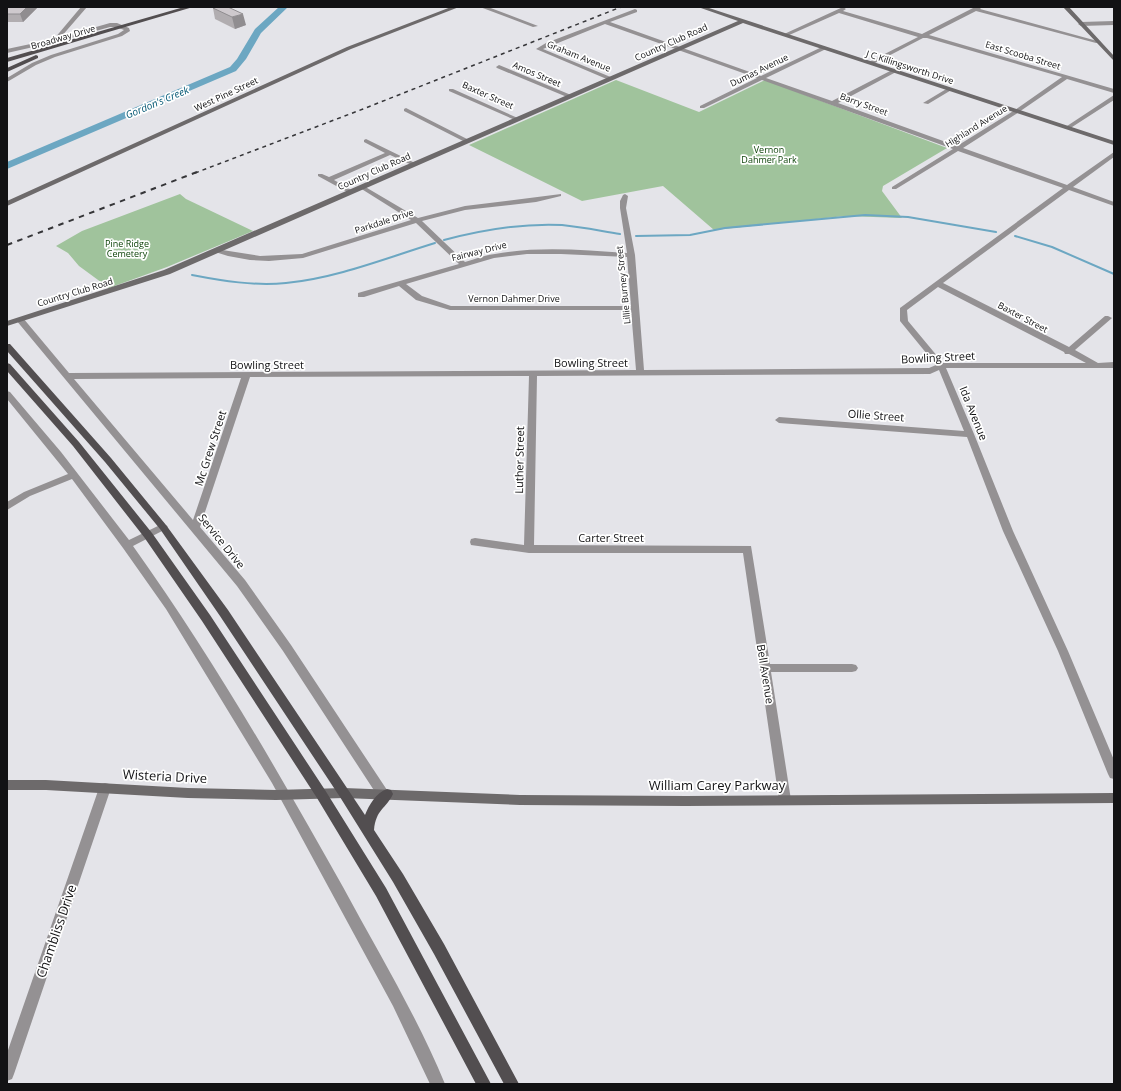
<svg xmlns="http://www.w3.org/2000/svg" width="1121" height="1091" viewBox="0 0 1121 1091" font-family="'Open Sans',sans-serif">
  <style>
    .green { fill: #a0c39c }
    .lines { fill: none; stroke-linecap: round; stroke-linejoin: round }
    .stream { stroke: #6ca7c2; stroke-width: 2 }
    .river { fill: #6ca7c2; fill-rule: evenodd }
    .street { fill: #949193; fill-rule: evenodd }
    .secondary { fill: #6d6a6b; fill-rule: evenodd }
    .primary { fill: #524e50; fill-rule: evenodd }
    .rail-far1 { stroke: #353538; stroke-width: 1.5; stroke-dasharray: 4 4; stroke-linecap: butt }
    .rail { stroke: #353538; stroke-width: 2; stroke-dasharray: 5.5 5.5; stroke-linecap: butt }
    .wall { fill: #b1adb0 }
    .shaded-wall { fill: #908d90 }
    .building { fill: #cec9cd; stroke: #908d90 }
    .labels { text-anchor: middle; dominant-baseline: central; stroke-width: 3.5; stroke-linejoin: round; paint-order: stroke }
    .far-street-label { font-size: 9px; fill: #121214; stroke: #fff }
    .far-park-label { font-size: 9px; fill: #053d01; stroke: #fff }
    .far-water-label { font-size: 10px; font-style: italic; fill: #035773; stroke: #fff }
    .street-label { font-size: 11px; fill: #121214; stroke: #fff }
    .near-street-label { font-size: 13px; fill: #121214; stroke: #fff }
  </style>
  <rect width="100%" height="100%" fill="#e4e4e9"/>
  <path class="green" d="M616,80L699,112L765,80L947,148L883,186L882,191L902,218L845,216L714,230L663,186L582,201L469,145Z
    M180,194L186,199L253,231L167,267L109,288L79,266L68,253L56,246L82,231Z"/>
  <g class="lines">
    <path class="stream" d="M636,236L690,235L725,228L865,215L908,217L996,232
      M1015,236L1052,247L1114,274
      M444,240C482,230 523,223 562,225C582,227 601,231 620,234
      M192,275C223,281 254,286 286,283C337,278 386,258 435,243"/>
    <path class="river" d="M279,7H288L261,33L246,59L236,71L7,169V162L230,67L237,59L255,29Z"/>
    <path class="street" d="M81,7H87L61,37L110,23H117L129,28L130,31L122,36L55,57L36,65L7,82V78L32,63L51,55L118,34L124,30L116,27H110L60,41L7,53V49L54,39Z
      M480,7H488L538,26L533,27Z
      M843,7L846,9L843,11L922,34L975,7H982L980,9L1101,42L1096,43L976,11L929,35L1114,89V93L1067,79L1019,112L963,148L1067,185L1114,152V157L1073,187L1114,202V206L1069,190L943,283L1069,347L1105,316H1108L1112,318L1075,350L1098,363L1114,362V368H946L974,434L1013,531L1068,651L1114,760V779L1110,778L1108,774L1058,651L1003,531L967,437L779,423L775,420L779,417L964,431L939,370L930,374L537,376L534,545L751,546L770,664H852L856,665L858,668L856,671L852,672H771L791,800L789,804L785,805L781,804L779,800L743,553H529L471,545L470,542L471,539L475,538L524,545L529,376L250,377L200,527L245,580L291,645L387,790L389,794L387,798L383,799L379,798L283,651L237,586L16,320L20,318H23L69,373L636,370L631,310H450L416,300L399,286L364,297H358V293L459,264L416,223L303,258L269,261L250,260L228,256L212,251L216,249L260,256L302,254L411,220L360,188V186L362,185L418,218L465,206L561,194V196L536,202L465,210L422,221L465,262C475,259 485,255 495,254C538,246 583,250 627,253L620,208V201L623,195L625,194L628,196L626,208L635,255L644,370L929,368L936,365L900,321V308L1063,188L958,151L896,189H892V187L953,149L762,80L704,108H700V106L757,78L605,24L543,49L613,78V80H609L536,49L546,43L635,9L637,10V12L610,22L761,76L824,46L827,48L826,49L766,78L832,101L892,70H896V72L838,103L957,146L1015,110L1062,77L927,38H923L873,64H869V62L918,37L839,13L787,36L782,35ZM527,254H561L627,257L631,306H451L422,296L406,284L494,258ZM938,287L1064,352L1065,354H1069L1086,363H943L908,321L907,310ZM241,378L193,520L74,379Z
      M1114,21V25L1081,26L1078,24L1081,22Z
      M499,65L571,95L572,96L567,97L497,68L496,67Z
      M948,88L953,89L928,104L923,103Z
      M449,89H453L520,119L515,120L449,91Z
      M1114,95V100L1069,129L1064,128Z
      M406,108L469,140L470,141L465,142L404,111V109Z
      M366,139L417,164L412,165L390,155L334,180L353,191L354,192L351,194L318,176V174H322L329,177L385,153L364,142V140Z
      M7,391L10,392L61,452L129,540L160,525H166L168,527L166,529L133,546C211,655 278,771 343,887C378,952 417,1016 445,1084H430L393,1006L272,783L166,609L123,548L72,479L30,496L7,510V502L24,492L68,474L7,399Z
      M105,783L109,784L111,788L14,1074L12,1079L7,1081V1053L99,788L101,784Z"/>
    <path class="secondary" d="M451,7H459L351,49L7,206V201L347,47Z
      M698,7H706L1114,141V145L743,23L170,274L7,326V321L164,270L738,21Z
      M1063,7H1069L1114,56V61Z
      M7,780H46L188,788L276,790L344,788L520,795L686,796L1114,793V803L686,806L520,805L344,798L276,800L188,798L46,790H7Z"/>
    <path class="primary" d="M184,7H193L7,62V58Z
      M36,55L38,56V58L7,72V68Z
      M7,344H10L111,458L166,525L228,610L365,815C369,805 376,793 387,789L391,790L393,794C386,809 376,809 374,830L403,874L444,944L519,1084H504L434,954L393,882L340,797L220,616L160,529L105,462L7,351Z
      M7,363L10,364L79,442L152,533L210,615L325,790L386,888L491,1084H476L376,896L317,798L202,621L144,537L73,446L7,371Z"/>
    <path class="rail-far1" d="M195,173L363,109L621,7"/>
    <path class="rail" d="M7,245L197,172"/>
  </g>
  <path class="wall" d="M7,7H38L23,22H7Z
    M217,7L246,25L235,29L215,19L213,8Z"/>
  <path class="shaded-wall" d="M27,7H38L23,22L20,14Z
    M243,14L246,25L235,29L232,17Z"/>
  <path class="building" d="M7,7H27L20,14H7Z
    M217,7H228L243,14L232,17L213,8Z"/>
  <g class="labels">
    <g class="far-street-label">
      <text transform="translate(63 37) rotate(-16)">Broadway Drive</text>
      <text transform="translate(671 42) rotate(-24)">Country Club Road</text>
      <text transform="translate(1023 55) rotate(17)">East Scooba Street</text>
      <text transform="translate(579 56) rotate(22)">Graham Avenue</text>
      <text transform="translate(910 67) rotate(18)">J C Killingsworth Drive</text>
      <text transform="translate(759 70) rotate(-26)">Dumas Avenue</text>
      <text transform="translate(537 74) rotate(23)">Amos Street</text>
      <text transform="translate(226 94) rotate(-25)">West Pine Street</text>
      <text transform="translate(488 95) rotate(24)">Baxter Street</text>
      <text transform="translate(864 104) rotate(20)">Barry Street</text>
      <text transform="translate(976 126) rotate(-32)">Highland Avenue</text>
      <text transform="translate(374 171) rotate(-24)">Country Club Road</text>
      <text transform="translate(384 221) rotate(-18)">Parkdale Drive</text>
      <text transform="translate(479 251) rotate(-14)">Fairway Drive</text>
      <text transform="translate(623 285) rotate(-96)">Lillie Burney Street</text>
      <text transform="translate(75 292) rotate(-17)">Country Club Road</text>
      <text x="514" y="298">Vernon Dahmer Drive</text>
      <text transform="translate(1023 317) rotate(28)">Baxter Street</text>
    </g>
    <g class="far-park-label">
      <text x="769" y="149">Vernon<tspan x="769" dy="10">Dahmer Park</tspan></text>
      <text x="127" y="243">Pine Ridge<tspan x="127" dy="10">Cemetery</tspan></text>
    </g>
    <g class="far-water-label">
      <text transform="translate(157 102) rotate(-23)">Gordon's Creek</text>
    </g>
    <g class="street-label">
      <text transform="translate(938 357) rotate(-3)">Bowling Street</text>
      <text x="591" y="362">Bowling Street</text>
      <text x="267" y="364">Bowling Street</text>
      <text transform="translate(974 413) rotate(68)">Ida Avenue</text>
      <text transform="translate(876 415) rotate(4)">Ollie Street</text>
      <text transform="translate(210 448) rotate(-72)">Mc Grew Street</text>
      <text transform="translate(519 460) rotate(-89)">Luther Street</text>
      <text x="611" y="537">Carter Street</text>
      <text transform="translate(222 541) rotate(51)">Service Drive</text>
      <text transform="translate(766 674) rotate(81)">Bell Avenue</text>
    </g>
    <g class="near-street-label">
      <text transform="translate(165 776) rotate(3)">Wisteria Drive</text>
      <text x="717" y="785">William Carey Parkway</text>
      <text transform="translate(56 931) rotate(-71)">Chambliss Drive</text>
    </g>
  </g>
  <rect width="1121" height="1091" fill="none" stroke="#121214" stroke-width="16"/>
</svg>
